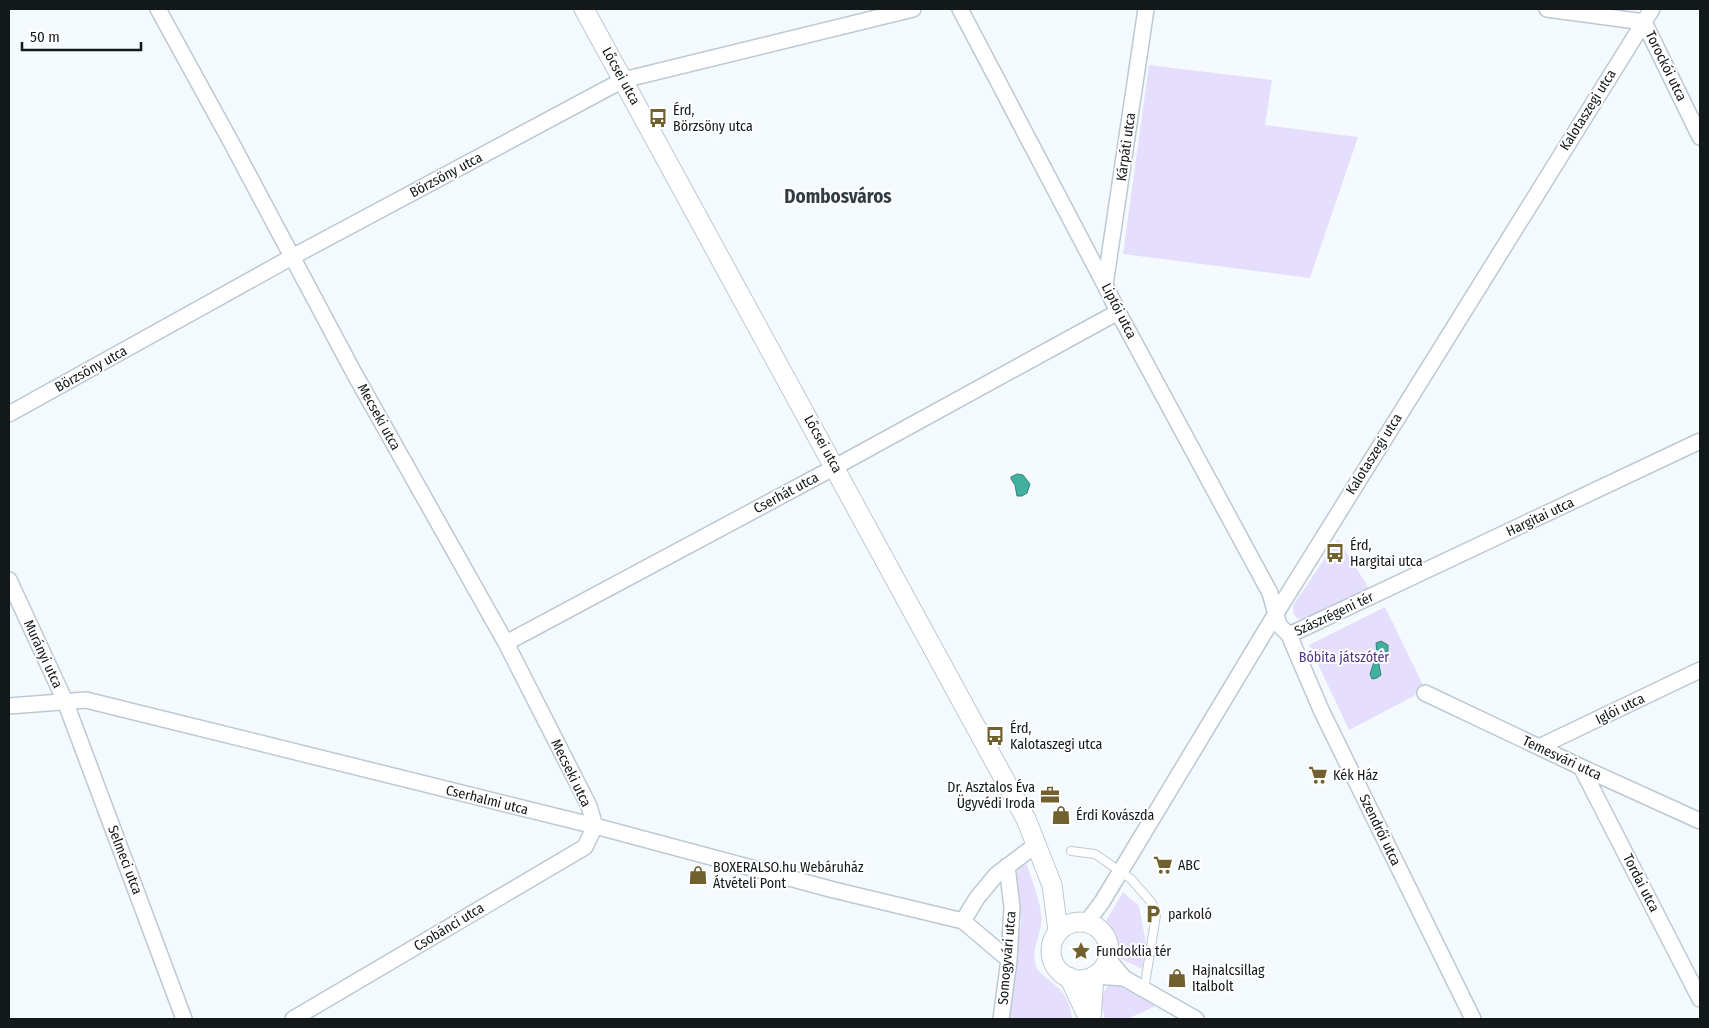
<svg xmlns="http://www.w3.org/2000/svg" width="1709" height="1028" viewBox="0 0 1709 1028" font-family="'Fira Sans Condensed',sans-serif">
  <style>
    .green { fill: #e5defd }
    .water { fill: #42b09e; stroke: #348277 }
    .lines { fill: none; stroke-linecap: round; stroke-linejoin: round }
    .service-casing { stroke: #bcc9d3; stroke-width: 10 }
    .minor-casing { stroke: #bcc9d3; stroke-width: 18 }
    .tertiary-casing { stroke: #bcc9d3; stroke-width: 21 }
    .service { stroke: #fff; stroke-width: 8 }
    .minor { stroke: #fff; stroke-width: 15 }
    .tertiary { stroke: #fff; stroke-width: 19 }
    .labels { text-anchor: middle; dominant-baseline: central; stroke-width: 4; stroke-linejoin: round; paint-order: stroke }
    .street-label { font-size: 14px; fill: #13181b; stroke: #fff }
    .poi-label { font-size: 14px; fill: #13181b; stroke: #fff; text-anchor: start }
    .park-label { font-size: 14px; fill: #503487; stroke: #fff }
    .district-label { font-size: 19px; font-weight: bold; fill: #313c44; stroke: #fff }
  </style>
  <rect width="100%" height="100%" fill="#f4fafd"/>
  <path class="green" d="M1149,65L1272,80L1265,125L1358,137L1310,278L1123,254Z
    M1338,539L1370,590L1307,618L1298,619C1293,614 1292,610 1294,604Z
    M1385,607L1423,685L1414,696L1349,730L1309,645Z
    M1022,864L1027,865C1032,881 1044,909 1041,925C1039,939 1029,955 1038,970C1042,975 1048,979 1053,983C1065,993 1071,1004 1072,1019H1009L1021,921L1016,884V874Z
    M1123,892L1139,906L1146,943L1142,969L1119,958C1121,942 1116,933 1106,921Z
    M1114,983L1156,1006L1127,1019H1105C1101,1005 1098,990 1114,983Z"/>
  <path class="water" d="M1017,474L1023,475L1030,484L1027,493L1022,496H1017L1015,485L1011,479V477Z
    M1381,641L1388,645V651L1382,654L1379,665L1381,675L1377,678L1372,679L1370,674L1377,653L1376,643Z"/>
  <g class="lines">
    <g class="service-casing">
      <path id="service" d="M1071,851L1095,854L1131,879L1152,903L1156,915L1144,990"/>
    </g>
    <g class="minor-casing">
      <path id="minor" d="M158,9L231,142L354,373L506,643L589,806L595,826L585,847L293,1019
        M960,9L1105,285L1118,312L1270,593L1279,625L1289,635L1322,712L1473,1019
        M1547,9L1644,22L1700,137
        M1105,285L1146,9
        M9,414L292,257L623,80L913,9
        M9,580L65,701L184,1019
        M1289,635L1700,441
        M506,643L835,467L1118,312
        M1425,693L1581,767L1700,821
        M9,706L86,700L595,826L834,890L963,921L1009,960
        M1539,747L1700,670
        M1581,767L1700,999
        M963,921L977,898L996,875L1037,844
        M1087,922L1102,902L1275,615L1652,9
        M1108,959L1124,978L1196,1019
        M1094,976L1124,978
        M1001,1019L1009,960L1012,907L1007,866"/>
    </g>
    <g class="tertiary-casing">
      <path id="tertiary" d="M584,9L1026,819L1052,885L1058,931
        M1051 951a29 29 0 1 1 58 0a29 29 0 1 1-58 0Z
        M1069,977L1089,1019
        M1091,1019L1094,976"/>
    </g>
    <use href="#service" class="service"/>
    <use href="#minor" class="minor"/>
    <use href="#tertiary" class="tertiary"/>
  </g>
  <defs>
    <g id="bus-bare" transform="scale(1.5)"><path d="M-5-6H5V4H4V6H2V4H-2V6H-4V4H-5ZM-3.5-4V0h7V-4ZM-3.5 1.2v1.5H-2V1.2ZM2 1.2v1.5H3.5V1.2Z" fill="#70612e" stroke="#fff" stroke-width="2.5" paint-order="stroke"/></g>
    <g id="supermarket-bare" transform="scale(1.5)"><path d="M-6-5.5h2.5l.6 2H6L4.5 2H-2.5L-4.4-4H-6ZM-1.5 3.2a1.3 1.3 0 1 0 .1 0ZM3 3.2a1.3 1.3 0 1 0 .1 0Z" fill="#70612e" stroke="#fff" stroke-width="2.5" paint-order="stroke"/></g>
    <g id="office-bare" transform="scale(1.5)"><path d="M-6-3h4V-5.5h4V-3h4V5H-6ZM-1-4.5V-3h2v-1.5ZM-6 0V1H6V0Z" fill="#70612e" stroke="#fff" stroke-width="2.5" paint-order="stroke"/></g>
    <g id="shop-bare" transform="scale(1.5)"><path d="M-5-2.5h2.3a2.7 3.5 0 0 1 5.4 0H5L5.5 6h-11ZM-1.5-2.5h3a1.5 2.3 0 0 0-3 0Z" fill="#70612e" stroke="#fff" stroke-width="2.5" paint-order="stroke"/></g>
    <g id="parking-bare" transform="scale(1.5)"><path d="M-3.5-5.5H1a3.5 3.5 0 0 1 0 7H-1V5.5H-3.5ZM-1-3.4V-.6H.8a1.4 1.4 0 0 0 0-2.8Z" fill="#70612e" stroke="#fff" stroke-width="2.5" paint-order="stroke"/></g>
    <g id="sight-bare" transform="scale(1.5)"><path d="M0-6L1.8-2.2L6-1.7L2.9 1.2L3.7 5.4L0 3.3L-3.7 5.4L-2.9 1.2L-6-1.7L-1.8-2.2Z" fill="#70612e" stroke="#fff" stroke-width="2.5" paint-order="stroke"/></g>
  </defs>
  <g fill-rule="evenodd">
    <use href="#bus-bare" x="658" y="118"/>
    <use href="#bus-bare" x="1335" y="553"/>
    <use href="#bus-bare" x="995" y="736"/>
    <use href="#supermarket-bare" x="1318" y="775"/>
    <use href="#office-bare" x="1050" y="795"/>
    <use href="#shop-bare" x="1061" y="815"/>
    <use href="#supermarket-bare" x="1163" y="865"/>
    <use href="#shop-bare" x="698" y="875"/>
    <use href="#parking-bare" x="1153" y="914"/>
    <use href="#sight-bare" x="1081" y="951"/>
    <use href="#shop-bare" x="1177" y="978"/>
  </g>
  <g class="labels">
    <g class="street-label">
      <text transform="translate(1666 66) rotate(64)">Torockói utca</text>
      <text transform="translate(621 76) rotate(61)">Lőcsei utca</text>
      <text transform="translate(1588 110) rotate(-58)">Kalotaszegi utca</text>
      <text transform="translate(1126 147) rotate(-82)">Kárpáti utca</text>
      <text transform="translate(446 175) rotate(-28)">Börzsöny utca</text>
      <text transform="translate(1119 311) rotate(63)">Liptói utca</text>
      <text transform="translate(91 369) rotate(-29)">Börzsöny utca</text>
      <text transform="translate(379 417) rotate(61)">Mecseki utca</text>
      <text transform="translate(823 444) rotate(61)">Lőcsei utca</text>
      <text transform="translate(1374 454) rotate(-58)">Kalotaszegi utca</text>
      <text transform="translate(786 493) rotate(-28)">Cserhát utca</text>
      <text transform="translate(1540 517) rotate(-25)">Hargitai utca</text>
      <text transform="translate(1334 614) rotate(-25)">Szászrégeni tér</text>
      <text transform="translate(43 654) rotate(65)">Murányi utca</text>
      <text transform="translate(1620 709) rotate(-26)">Iglói utca</text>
      <text transform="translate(1562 758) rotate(25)">Temesvári utca</text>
      <text transform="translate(571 773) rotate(64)">Mecseki utca</text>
      <text transform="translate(487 800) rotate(14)">Cserhalmi utca</text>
      <text transform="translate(1380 830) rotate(64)">Szendrői utca</text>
      <text transform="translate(125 860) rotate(69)">Selmeci utca</text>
      <text transform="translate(1641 883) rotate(63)">Tordai utca</text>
      <text transform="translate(449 927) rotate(-31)">Csobánci utca</text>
      <text transform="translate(1007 958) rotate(-85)">Somogyvári utca</text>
    </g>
    <g class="poi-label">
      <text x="673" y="110">Érd,<tspan x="673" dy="16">Börzsöny utca</tspan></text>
      <text x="1350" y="545">Érd,<tspan x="1350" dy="16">Hargitai utca</tspan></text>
      <text x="1010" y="728">Érd,<tspan x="1010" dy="16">Kalotaszegi utca</tspan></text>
      <text x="1333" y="775">Kék Ház</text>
      <text x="1035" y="787" text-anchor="end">Dr. Asztalos Éva<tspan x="1035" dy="16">Ügyvédi Iroda</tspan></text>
      <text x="1076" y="815">Érdi Kovászda</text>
      <text x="1178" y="865">ABC</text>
      <text x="713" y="867">BOXERALSO.hu Webáruház<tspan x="713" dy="16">Átvételi Pont</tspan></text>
      <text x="1168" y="914">parkoló</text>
      <text x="1096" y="951">Fundoklia tér</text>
      <text x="1192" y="970">Hajnalcsillag<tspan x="1192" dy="16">Italbolt</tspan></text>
    </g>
    <g class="park-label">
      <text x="1344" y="657">Bóbita játszótér</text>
    </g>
    <g class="district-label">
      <text x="838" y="196">Dombosváros</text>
    </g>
  </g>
  <rect width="1709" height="1028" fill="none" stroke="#13181b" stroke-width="20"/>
  <path d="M22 42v8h119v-8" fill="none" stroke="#13181b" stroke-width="2.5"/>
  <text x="30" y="42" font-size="15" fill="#13181b" stroke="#ffffff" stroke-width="4" paint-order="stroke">50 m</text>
</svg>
